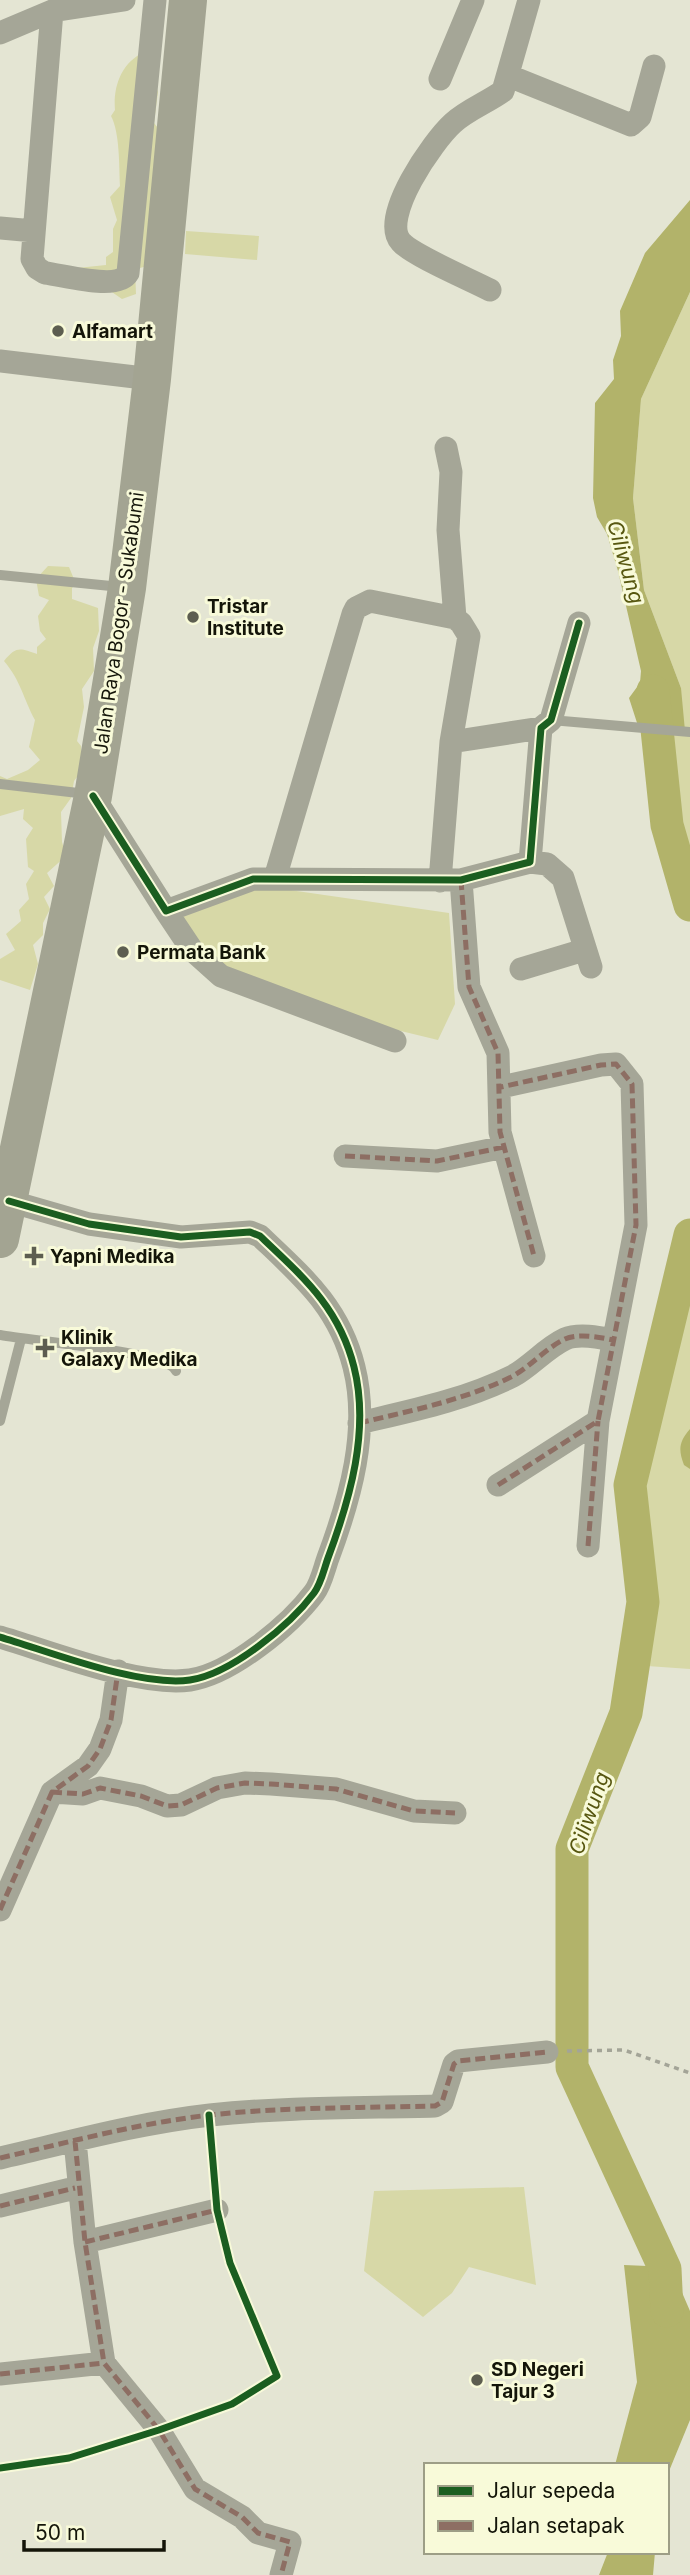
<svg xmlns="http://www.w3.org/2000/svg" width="690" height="2575" viewBox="0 0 690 2575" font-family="Inter,sans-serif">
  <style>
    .green { fill: #d7d8a7 }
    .water { fill: #b2b36a }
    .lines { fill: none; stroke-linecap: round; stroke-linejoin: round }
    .river { stroke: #b2b36a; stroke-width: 33 }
    .path { stroke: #a3a497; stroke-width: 3.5; stroke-dasharray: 5 5; stroke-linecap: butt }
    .lane { stroke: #a5a697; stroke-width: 10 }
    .street { stroke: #a5a697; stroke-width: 23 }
    .highway { stroke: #a3a492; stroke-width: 38 }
    .quiet { stroke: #8d6e63; stroke-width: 5; stroke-dasharray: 10 5; stroke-linecap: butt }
    .cycleway-casing { stroke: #f8fad9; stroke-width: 11 }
    .cycleway { stroke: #1b5e20; stroke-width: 7 }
    .poi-dot { fill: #5d5e50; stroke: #f8fad9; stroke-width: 2.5 }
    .labels { text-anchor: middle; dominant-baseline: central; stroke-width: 6; stroke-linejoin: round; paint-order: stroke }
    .poi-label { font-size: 19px; font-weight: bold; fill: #141509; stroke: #f8fad9; text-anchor: start }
    .street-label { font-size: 19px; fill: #141509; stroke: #f8fad9 }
    .water-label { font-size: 21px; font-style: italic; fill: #575710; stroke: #f8fad9 }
  </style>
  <rect width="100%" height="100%" fill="#e4e5d3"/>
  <path class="green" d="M144,52L158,92L154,123L165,137L144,267L135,269L136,294L122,299L77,268L106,265V257L113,252V229L117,220L110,197L120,186C119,166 120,133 111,116L115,110C113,87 121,63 144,52Z
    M186,231L259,236L257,260L185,254Z
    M690,292V905L666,821L657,729L681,688L644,590L633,498L641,399Z
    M48,566L69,567L76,584L72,588V599L98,608L99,631L93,648L94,671L82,689L84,707L77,741L81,746L83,769L74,781L71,798L61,812L62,842L66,856L47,873L54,886L44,897L50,909L43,923V935L33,945L38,964L30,990L0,980V959L15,950L6,934L21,921L19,910L29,899L26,884L34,871L28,867L26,839L33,828L23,819L24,809L0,816V776L7,779L28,770L40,760L29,747L35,720C23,698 21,681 4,661C16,646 20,648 37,654V647L46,639L40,631L38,616L49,600L39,596L36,579Z
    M262,886L449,913L455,1004L438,1040L314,1010L227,971L173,917Z
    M690,1235V1669L633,1665L643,1601L630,1485Z
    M524,2187L536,2285L469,2267L452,2293L423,2317L364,2271L374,2191Z"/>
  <path class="water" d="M690,200V292L641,399L633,498L644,590L681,688L685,731L639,729L629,698L640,683L641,671L618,571L607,534L597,517L593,498L595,403L614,379L613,360L621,336L620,311L645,253Z
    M690,1429V1469L684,1465C678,1449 679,1442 690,1429Z
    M624,2265L671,2267L690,2311V2420L667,2476V2465H615L637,2382Z
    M608,2552H655L653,2575H599Z"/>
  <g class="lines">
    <path class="river" d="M653,691L667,825L690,905
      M667,2311L665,2269L572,2067V1849L626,1713L643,1602L630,1485L690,1235"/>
    <path class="path" d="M567,2051L624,2050L690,2073"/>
    <path class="lane" d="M0,575L121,587
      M551,720L690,732
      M0,784L87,794
      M0,1335C29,1341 167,1351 176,1371
      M0,1421L21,1339"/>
    <path class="street" d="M52,11L32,259L37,268L45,273C64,275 118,291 128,273L155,0
      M0,33L52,11L124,0
      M509,76L631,125L640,117L654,66
      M440,79L473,0
      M0,228L34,231
      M490,290C471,280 412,255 401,242C379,218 433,141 453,123C467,110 488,102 503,91L529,0
      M0,361L152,379
      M446,448L451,472L448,530L455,618
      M451,742L541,728
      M93,796L166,911L253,879L461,880L530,862L541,728L551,720L579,623
      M530,862L547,864L563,878L591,967
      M275,878L353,614L356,608L370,601L455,618L461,623L469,636L451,742L440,881
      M461,880L469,987L498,1053L500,1132L534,1256
      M166,911L192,950L221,976L395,1041
      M521,969L584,950
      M345,1156L437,1161L504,1147
      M359,1423C410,1411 465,1400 513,1376C531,1366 546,1348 565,1339C578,1333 599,1337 613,1340
      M498,1485L598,1421L636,1225L632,1084L616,1064L601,1065L501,1087
      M588,1546L598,1421
      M0,1637C51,1652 139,1687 190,1680C231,1674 290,1625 314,1593C321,1584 324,1569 328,1558C350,1499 370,1430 354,1367C339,1307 303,1277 260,1236L250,1232L181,1237L89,1224L9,1201
      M52,1792L83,1794L100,1788L141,1796L167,1806L181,1805L217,1788L245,1783L271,1784L336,1789L414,1811L455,1813
      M0,1910L52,1792L88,1766L100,1749L111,1720L118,1671
      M75,2141L85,2242L104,2363L159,2430L195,2489L242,2517L258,2533L290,2542L281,2575
      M0,2158C70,2142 139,2123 210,2115C285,2107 360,2108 435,2106L442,2102L454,2064L458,2061L547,2052
      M0,2206L75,2188
      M85,2242L217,2210
      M0,2374L104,2363"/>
    <path class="highway" d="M0,1239L93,796L127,588L152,379L188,0"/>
    <path class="quiet" d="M461,880L469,987L498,1053L500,1132L534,1256
      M345,1156L437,1161L504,1147
      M359,1423C410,1411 465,1400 513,1376C531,1366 546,1348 565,1339C578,1333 599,1337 613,1340
      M498,1485L598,1421L636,1225L632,1084L616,1064L601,1065L501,1087
      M588,1546L598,1421
      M52,1792L83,1794L100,1788L141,1796L167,1806L181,1805L217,1788L245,1783L271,1784L336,1789L414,1811L455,1813
      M0,1910L52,1792L88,1766L100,1749L111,1720L118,1671
      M75,2141L85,2242L104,2363L159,2430L195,2489L242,2517L258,2533L290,2542L281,2575
      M0,2158C70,2142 139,2123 210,2115C285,2107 360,2108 435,2106L442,2102L454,2064L458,2061L547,2052
      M0,2206L75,2188
      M85,2242L217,2210
      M0,2374L104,2363"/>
    <g class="cycleway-casing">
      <path id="cycleway" d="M93,796L166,911L253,879L461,880L530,862L541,728L551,720L579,623
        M0,1637C51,1652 139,1687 190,1680C231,1674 290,1625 314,1593C321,1584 324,1569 328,1558C350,1499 370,1430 354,1367C339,1307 303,1277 260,1236L250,1232L181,1237L89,1224L9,1201
        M0,2468L69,2458L159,2430L232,2404L277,2376L230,2263L217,2210L209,2115"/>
    </g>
    <use href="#cycleway" class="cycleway"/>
  </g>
  <g class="poi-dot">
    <circle cx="58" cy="331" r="7"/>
    <circle cx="193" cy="617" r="7"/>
    <circle cx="123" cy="952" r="7"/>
    <path d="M30.5 1245.5h7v7h7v7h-7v7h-7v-7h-7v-7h7z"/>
    <path d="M41.5 1337.5h7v7h7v7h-7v7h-7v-7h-7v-7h7z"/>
    <circle cx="477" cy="2380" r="7"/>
  </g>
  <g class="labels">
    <g class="poi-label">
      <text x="72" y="331">Alfamart</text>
      <text x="207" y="606">Tristar<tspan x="207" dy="22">Institute</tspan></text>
      <text x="137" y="952">Permata Bank</text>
      <text x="50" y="1256">Yapni Medika</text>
      <text x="61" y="1337">Klinik<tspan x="61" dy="22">Galaxy Medika</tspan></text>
      <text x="491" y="2369">SD Negeri<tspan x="491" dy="22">Tajur 3</tspan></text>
    </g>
    <g class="street-label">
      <text transform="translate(119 623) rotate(-82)">Jalan Raya Bogor - Sukabumi</text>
    </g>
    <g class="water-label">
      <text transform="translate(626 562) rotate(74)">Ciliwung</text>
      <text transform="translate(589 1813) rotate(-71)">Ciliwung</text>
    </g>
  </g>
  <rect x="424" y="2463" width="245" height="91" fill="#f8fad9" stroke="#9d9e86" stroke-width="2"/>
  <rect x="438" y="2486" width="35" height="10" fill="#1b5e20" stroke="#9d9e86" stroke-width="2"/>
  <text x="487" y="2498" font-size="21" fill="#141509">Jalur sepeda</text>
  <rect x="438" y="2521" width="35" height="10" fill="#8d6e63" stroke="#9d9e86" stroke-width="2"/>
  <text x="487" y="2533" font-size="21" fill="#141509">Jalan setapak</text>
  <path d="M24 2540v10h140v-10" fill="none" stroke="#141509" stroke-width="3.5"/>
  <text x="35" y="2540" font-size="21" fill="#141509" stroke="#f8fad9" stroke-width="5" paint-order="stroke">50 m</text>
</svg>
